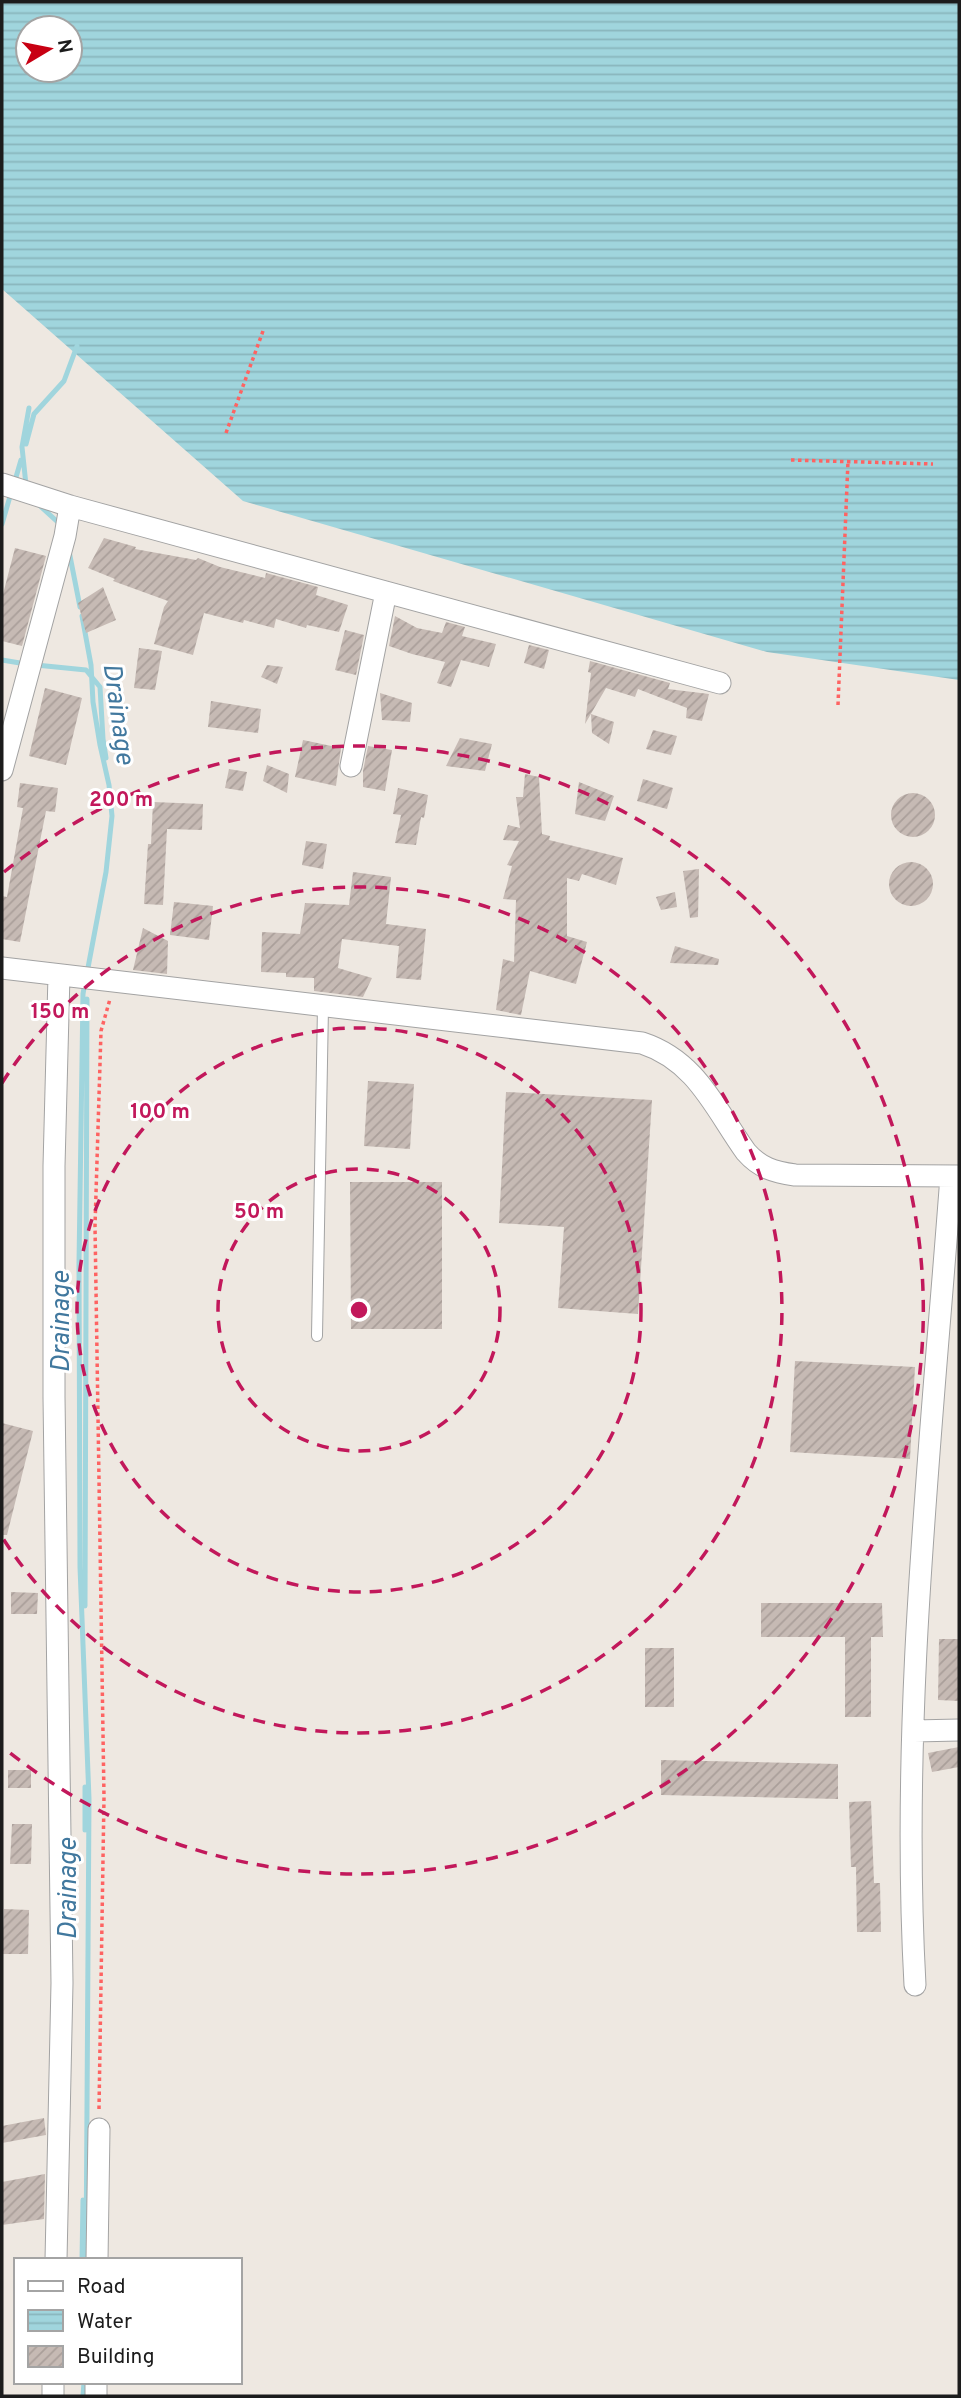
<svg xmlns="http://www.w3.org/2000/svg" width="961" height="2398" viewBox="0 0 961 2398" font-family="Overpass,sans-serif">
  <style>
    .water { fill: url(#water-rules); fill-rule: evenodd }
    .lines { fill: none; stroke-linecap: round; stroke-linejoin: round }
    .stream { stroke: #a0d5dd; stroke-width: 5 }
    .building { fill: url(#building-hatch) }
    .lane-casing { stroke: #a3a3a3; stroke-width: 12 }
    .street-casing { stroke: #a3a3a3; stroke-width: 23 }
    .path { stroke: #fe6362; stroke-width: 3.5; stroke-dasharray: 3.5 3.5; stroke-linecap: butt }
    .lane { stroke: #fff; stroke-width: 10 }
    .street { stroke: #fff; stroke-width: 21 }
    .ring { fill: none; stroke: #c2185b; stroke-width: 3.5; stroke-dasharray: 12 9 }
    .labels { text-anchor: middle; dominant-baseline: central; stroke-width: 6; stroke-linejoin: round; paint-order: stroke }
    .water-label { font-size: 26px; font-style: italic; fill: #41789e; stroke: #fff }
    .centre { fill: #c2185b; stroke: #fff; stroke-width: 3.5 }
    .ring-label { font-size: 21px; text-anchor: middle; font-weight: bold; fill: #c2185b; stroke: #fff; stroke-width: 6; stroke-linejoin: round; paint-order: stroke }
  </style>
  <defs>
    <pattern id="water-rules" width="6" height="5" patternUnits="userSpaceOnUse" patternTransform="scale(1.75)"><rect width="6" height="5" fill="#a0d5dd"/><path d="M0 2.5h6" fill="none" stroke="#89b6bd"/></pattern>
    <pattern id="building-hatch" width="6" height="6" patternUnits="userSpaceOnUse" patternTransform="scale(1.75)"><rect width="6" height="6" fill="#c6bab4"/><path d="M-1 1l2-2M0 6l6-6M5 7l2-2" fill="none" stroke="#aa9f9a"/></pattern>
  </defs>
  <rect width="100%" height="100%" fill="#eee8e1"/>
  <path class="water" d="M2,2H959V680L767,652L243,501L2,289ZM28,28H70V70H28Z"/>
  <g class="lines">
    <path class="stream" d="M26,444L34,414L64,381L77,346
      M14,484L21,460
      M26,485L22,447L29,408
      M38,504L62,526
      M2,524L11,493
      M69,551L80,607
      M82,616L91,665L93,702L100,745L109,785L112,816L106,872L87,973
      M2,660L26,664
      M36,665L86,670L100,687L103,739L106,758
      M85,982L83,994L79,1263L80,1567L89,1799L86,2260
      M85,1606L87,999
      M85,1787V1830
      M82,2260L83,2200
      M83,2396L84,2382"/>
  </g>
  <path class="building" d="M104,538L136,547L135,549L196,560L198,558L220,567L265,578L266,573L318,587L316,595L348,605L339,632L307,625L306,628L276,619L274,628L244,620L243,623L204,613L193,655L154,644L164,607L168,601L113,581L115,579L88,568Z
    M15,548L46,556L22,646L2,641V598Z
    M103,587L116,620L86,633L78,603Z
    M395,616L417,628L442,633L446,622L465,627L462,636L496,644L489,667L461,660L451,687L437,683L445,662L412,654L389,646Z
    M345,630L364,635L356,675L335,670Z
    M529,645L549,650L544,669L524,663Z
    M139,648L162,651L155,690L134,688Z
    M590,661L670,683L668,689L709,694L702,721L686,718L687,708L638,689L635,697L606,688L585,724L591,673L588,672Z
    M267,665L283,667L277,684L261,677Z
    M45,688L82,698L66,765L29,756Z
    M380,693L412,703L410,722L382,720Z
    M211,701L261,709L258,733L208,727Z
    M591,714L614,722L609,744L592,733Z
    M653,730L677,736L671,755L646,749Z
    M460,738L492,744L485,771L446,766Z
    M303,740L341,748L336,786L295,777Z
    M368,746L392,750L385,791L363,787V771Z
    M267,765L289,774L287,793L263,781Z
    M229,769L247,772L243,791L225,788Z
    M525,774L539,777L542,834L550,836L549,840L623,858L616,885L582,874L579,881L567,878V936L587,942L576,984L530,971L521,1015L496,1010L503,959L514,962L516,900L503,899L512,866L507,865L519,841L503,840L508,825L520,828L516,797H523Z
    M643,779L673,788L667,809L637,801Z
    M579,782L614,796L605,821L575,814Z
    M20,783L58,788L55,812L46,811L20,942L2,939V896L7,897L23,808L17,807Z
    M398,788L428,795L424,818L421,817L416,845L395,843L401,815L393,814Z
    M891 815a22 22 0 1 1 44 0a22 22 0 1 1-44 0Z
    M153,802L203,804L202,830L167,829L163,905L144,904L148,844H151Z
    M306,841L327,844L323,869L302,865Z
    M889 884a22 22 0 1 1 44 0a22 22 0 1 1-44 0Z
    M699,869L698,917L690,918L683,871Z
    M353,872L391,877L386,924L426,929L421,980L396,978L399,946L342,939L338,968L372,978L363,997L314,991V978L286,977V973L261,972L262,932L300,934L305,903L349,905Z
    M675,892L677,907L661,910L656,897Z
    M174,902L213,906L209,940L170,935Z
    M143,928L168,941L167,974L133,970Z
    M675,946L719,959L718,965L670,963Z
    M368,1081L414,1084L410,1149L364,1146Z
    M506,1092L652,1100L638,1314L558,1308L564,1227L499,1223Z
    M350,1182H442V1329H351Z
    M795,1361L915,1367L910,1459L790,1452Z
    M2,1423L33,1431L7,1535H2Z
    M11,1592L38,1593L37,1614H11Z
    M761,1603H882L883,1637H871V1717H845V1637H761Z
    M939,1639H959V1701L938,1700Z
    M645,1648H674V1707H645Z
    M959,1747V1767L932,1772L928,1753Z
    M661,1760L838,1764V1799L661,1795Z
    M8,1770H31V1788H8Z
    M871,1801L874,1883H880L881,1932H857L856,1867H851L849,1802Z
    M12,1824H32L31,1864H10Z
    M4,1909L29,1910L28,1954H2Z
    M44,2118L46,2135L2,2143V2126Z
    M45,2174L44,2219L2,2225V2182Z"/>
  <g class="lines">
    <g class="lane-casing">
      <path id="lane" d="M317,1336L323,1007"/>
    </g>
    <g class="street-casing">
      <path id="street" d="M2,484L70,506L720,683
        M351,766L386,592
        M2,770L65,536L70,506
        M2,968L642,1043C697,1061 715,1109 746,1152C760,1168 774,1172 795,1175L959,1176
        M914,1731L959,1730
        M915,1985C900,1715 931,1445 951,1176
        M56,2260L62,1983L54,1397V1166L59,975
        M97,2260L99,2129
        M96,2382V2396
        M53,2396V2382"/>
    </g>
    <path class="path" d="M226,433L263,331
      M791,460L933,464
      M838,705L848,461
      M99,2109L104,1797L95,1226L101,1031L110,999"/>
    <use href="#lane" class="lane"/>
    <use href="#street" class="street"/>
  </g>
  <g class="ring">
    <circle cx="359" cy="1310" r="141"/>
    <circle cx="359" cy="1310" r="282"/>
    <path d="M2 1083A423 423 0 1 1 2 1537"/>
    <path d="M4 872A564 564 0 1 1 4 1748"/>
  </g>
  <g class="labels">
    <g class="water-label">
      <text transform="translate(117 714) rotate(82)">Drainage</text>
      <text transform="translate(62 1322) rotate(-90)">Drainage</text>
      <text transform="translate(69 1889) rotate(-90)">Drainage</text>
    </g>
  </g>
  <circle cx="359" cy="1310" r="10" class="centre"/>
  <g class="ring-label">
    <text x="121" y="806">200 m</text>
    <text x="60" y="1018">150 m</text>
    <text x="160" y="1118">100 m</text>
    <text x="259" y="1218">50 m</text>
  </g>
  <rect width="961" height="2398" fill="none" stroke="#1c1c1c" stroke-width="7"/>
  <rect x="14" y="2258" width="228" height="126" fill="#ffffff" stroke="#a4a4a4" stroke-width="2"/>
  <rect x="28" y="2281" width="35" height="10" fill="#ffffff" stroke="#a4a4a4" stroke-width="2"/>
  <text x="77" y="2293" font-size="21" fill="#1c1c1c">Road</text>
  <rect x="28" y="2310" width="35" height="21" fill="url(#water-rules)" stroke="#a4a4a4" stroke-width="2"/>
  <text x="77" y="2328" font-size="21" fill="#1c1c1c">Water</text>
  <rect x="28" y="2346" width="35" height="21" fill="url(#building-hatch)" stroke="#a4a4a4" stroke-width="2"/>
  <text x="77" y="2363" font-size="21" fill="#1c1c1c">Building</text>
  <g transform="translate(49 49) rotate(80)"><circle r="33" fill="#ffffff" stroke="#a4a4a4" stroke-width="2"/>
  <path d="M0-5L12 26L0 18L-12 26Z" fill="#c80013"/>
  <text y="-10" font-size="19" font-weight="bold" text-anchor="middle" fill="#1c1c1c">N</text>
  </g>
</svg>
